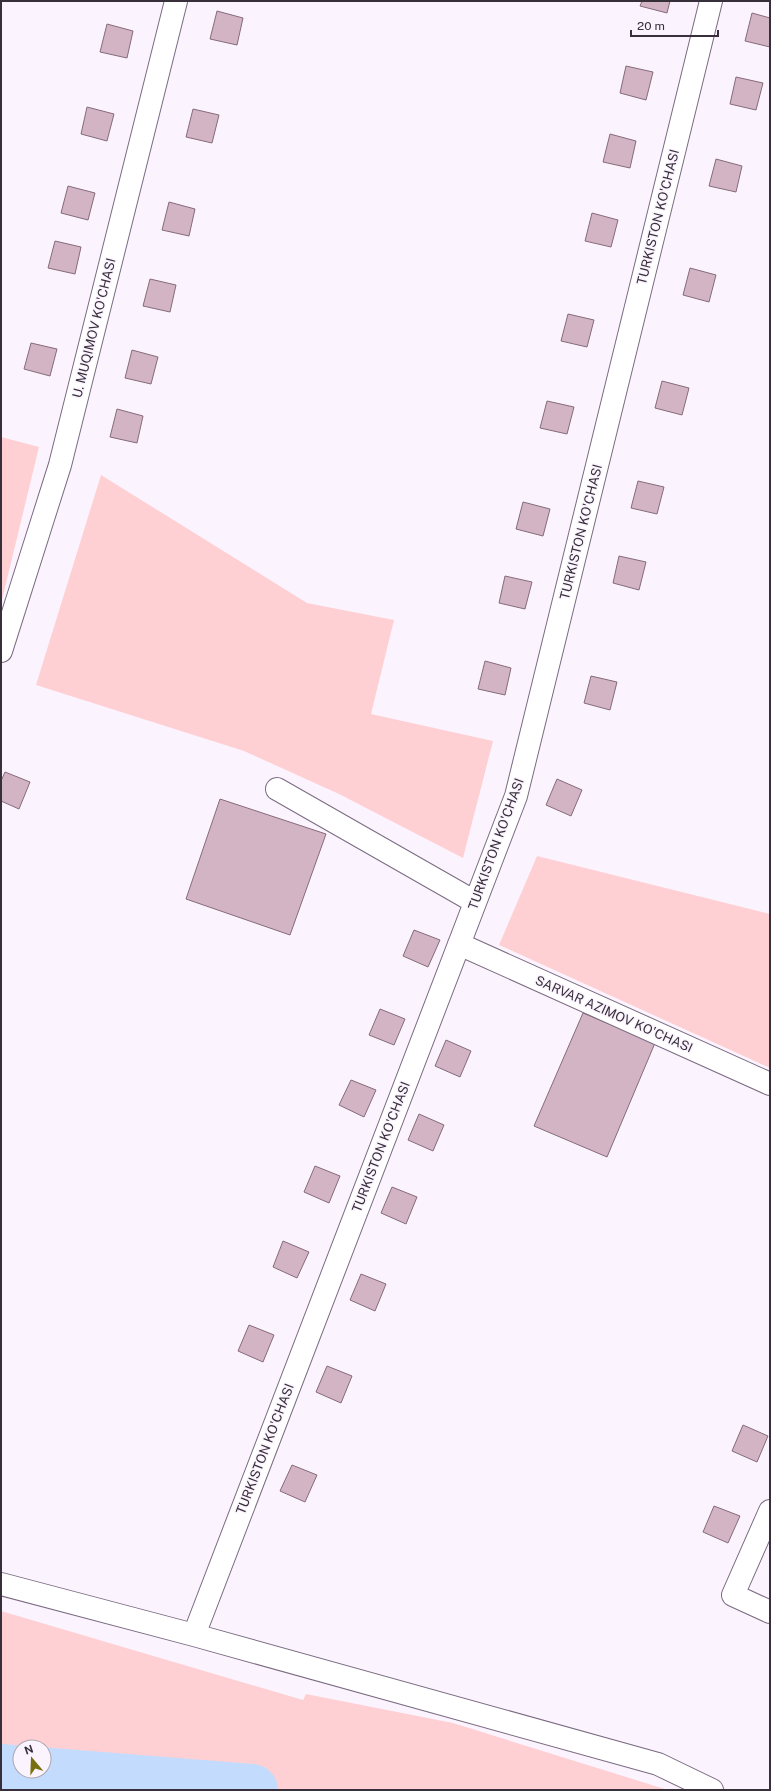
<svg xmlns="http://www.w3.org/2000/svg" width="771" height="1791" viewBox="0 0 771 1791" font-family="'Public Sans',sans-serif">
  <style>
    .green { fill: #ffd0d3; fill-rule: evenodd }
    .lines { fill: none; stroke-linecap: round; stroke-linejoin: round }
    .river { stroke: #c3dcfd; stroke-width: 52 }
    .building { fill: #d2b4c4; stroke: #866b7a }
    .minor-casing { stroke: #7b6b82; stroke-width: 24 }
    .minor { stroke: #fff; stroke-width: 22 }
    .labels { text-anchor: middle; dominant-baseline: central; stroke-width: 3; stroke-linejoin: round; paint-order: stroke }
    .street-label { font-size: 13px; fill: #37303b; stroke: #fbf4fe }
  </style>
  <rect width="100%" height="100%" fill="#fbf4fe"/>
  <path class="green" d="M1,437L39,447L1,604Z
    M101,475L307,603L394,620L371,714L493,741L463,858L339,794L244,751L36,685Z
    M537,856L770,914V1068L499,945Z
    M1,1611L303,1700L306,1694L453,1723L668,1790H1ZM20,1747H44V1771H20Z"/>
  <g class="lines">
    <path class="river" d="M1,1770L252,1790"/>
  </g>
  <path class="building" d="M642,1H670L667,13L640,6Z
    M217,11L243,18L237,45L210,39Z
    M752,13L770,18V47L745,41Z
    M107,24L133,31L127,58L100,52Z
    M626,66L653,72L646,100L620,93Z
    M736,77L763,83L756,110L730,104Z
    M87,107L114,114L107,141L81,134Z
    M193,109L219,115L212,143L186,137Z
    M610,134L636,141L630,168L603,162Z
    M716,159L742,166L736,192L709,186Z
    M68,186L95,193L88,220L61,213Z
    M169,202L195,209L189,236L162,230Z
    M592,213L618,220L611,247L585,241Z
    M55,241L81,247L75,274L48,268Z
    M690,268L716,275L709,302L683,295Z
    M150,279L176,285L170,312L143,306Z
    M568,314L594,320L587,347L561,341Z
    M31,343L57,349L50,376L24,369Z
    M132,350L158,357L151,384L125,378Z
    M662,381L689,388L682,415L655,408Z
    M547,401L574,407L567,434L540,428Z
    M117,409L143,416L137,443L110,437Z
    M638,481L664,487L657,514L631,508Z
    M523,502L550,509L543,536L516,529Z
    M619,556L646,562L639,590L613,583Z
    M505,576L532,582L525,609L499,603Z
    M485,661L511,668L505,695L478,689Z
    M591,676L617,682L610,710L584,703Z
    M5,772L30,782L19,809L1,801V781Z
    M557,779L582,790L571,816L546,805Z
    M220,799L326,834L290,935L186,899Z
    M414,930L440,940L428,967L403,956Z
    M380,1009L405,1019L394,1045L369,1035Z
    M583,1013L655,1043L607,1157L534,1126Z
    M446,1040L471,1051L460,1077L435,1066Z
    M351,1080L376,1090L364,1117L339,1105Z
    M419,1114L444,1125L433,1151L408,1140Z
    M315,1166L340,1176L329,1203L304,1192Z
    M392,1187L417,1197L406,1224L381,1213Z
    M283,1241L309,1252L297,1278L273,1267Z
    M361,1274L386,1284L375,1311L350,1300Z
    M249,1325L274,1335L263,1362L238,1351Z
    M327,1366L352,1376L341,1403L316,1392Z
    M743,1425L768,1436L757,1462L732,1451Z
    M292,1465L317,1475L305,1502L280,1491Z
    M714,1506L740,1516L728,1543L703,1532Z"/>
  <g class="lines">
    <g class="minor-casing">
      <path id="minor" d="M1,651L60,465L176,1
        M277,789L475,902
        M459,944L770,1084
        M770,1511L733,1595L770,1612
        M1,1584L194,1635L658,1764L712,1790
        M194,1635L516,796L711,1"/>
    </g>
    <use href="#minor" class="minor"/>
  </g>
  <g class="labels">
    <g class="street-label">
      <text transform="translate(658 217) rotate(-76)">TURKISTON KO'CHASI</text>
      <text transform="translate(94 328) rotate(-76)">U. MUQIMOV KO'CHASI</text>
      <text transform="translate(581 532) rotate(-76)">TURKISTON KO'CHASI</text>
      <text transform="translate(496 844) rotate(-70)">TURKISTON KO'CHASI</text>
      <text transform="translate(614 1014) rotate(24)">SARVAR AZIMOV KO'CHASI</text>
      <text transform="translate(381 1147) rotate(-69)">TURKISTON KO'CHASI</text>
      <text transform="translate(265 1449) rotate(-69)">TURKISTON KO'CHASI</text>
    </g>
  </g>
  <rect width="771" height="1791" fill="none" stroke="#37303b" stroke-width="4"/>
  <g transform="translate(32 1759) rotate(341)"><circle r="19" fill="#fbf4fe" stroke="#ada6b0"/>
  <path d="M0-3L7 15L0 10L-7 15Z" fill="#787010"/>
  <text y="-6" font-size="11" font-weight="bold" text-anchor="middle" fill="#37303b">N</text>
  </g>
  <path d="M631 30v6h87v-6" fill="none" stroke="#37303b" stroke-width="2"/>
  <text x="637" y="30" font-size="12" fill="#37303b" stroke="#fbf4fe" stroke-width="3" paint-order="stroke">20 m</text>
</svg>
